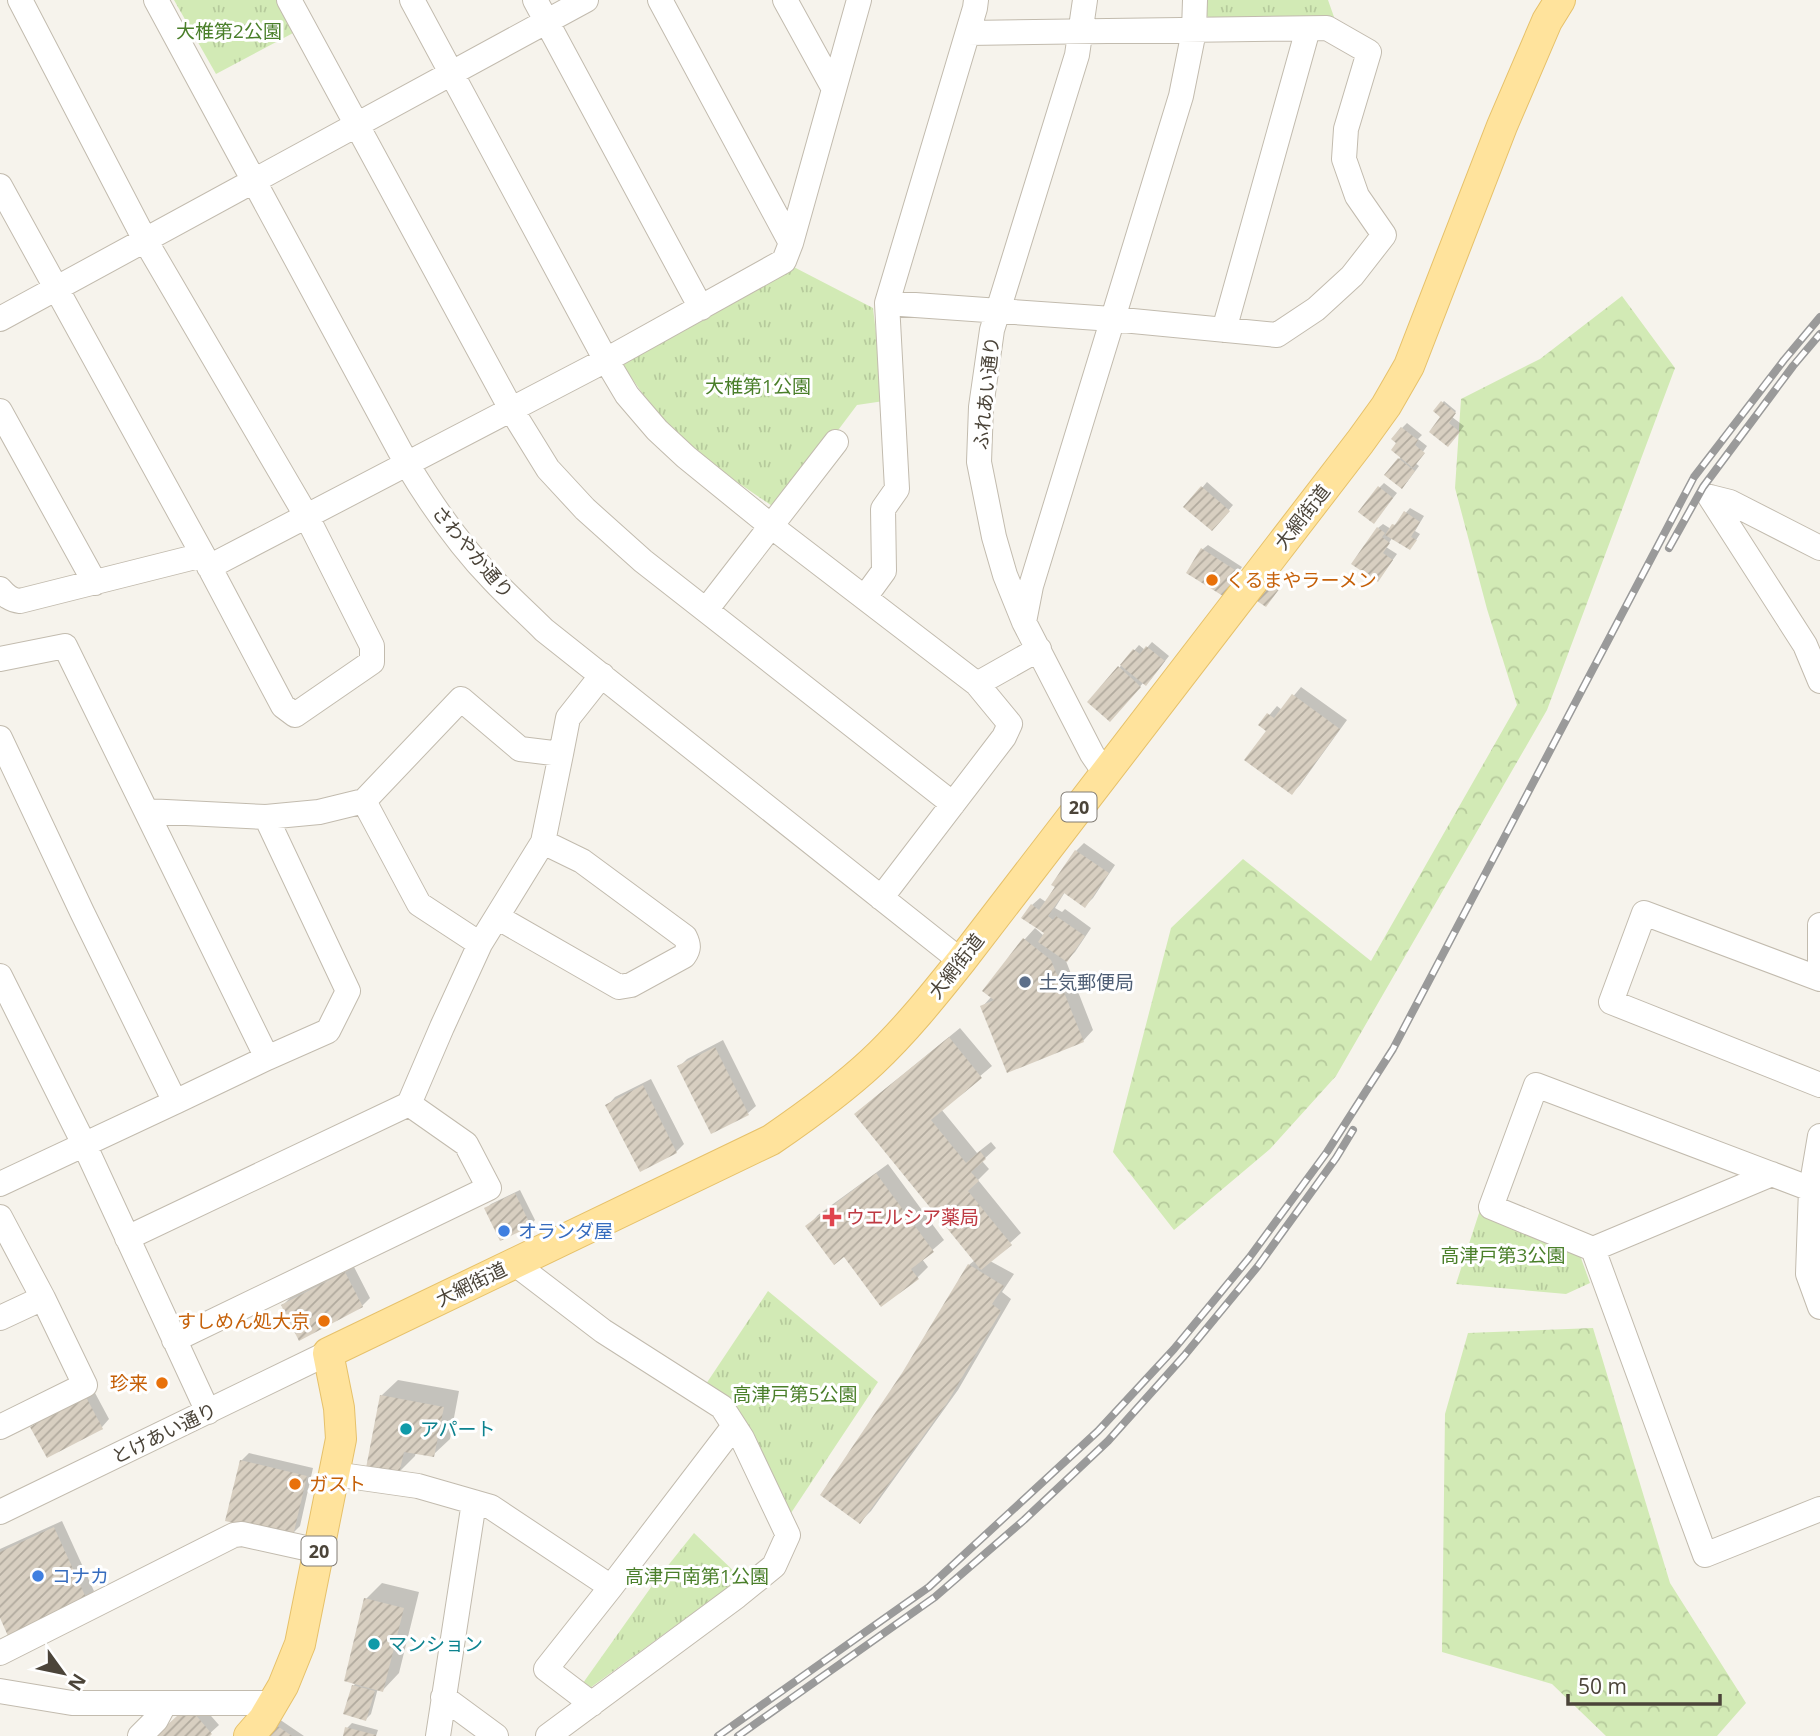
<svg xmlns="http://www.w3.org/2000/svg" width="1820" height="1736" viewBox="0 0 1820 1736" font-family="'Open Sans','Noto Sans JP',sans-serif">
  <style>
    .forest { fill: url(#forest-crowns) }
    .park { fill: url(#park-tufts) }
    .shadow { fill: #0003 }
    .building { fill: url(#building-hatch) }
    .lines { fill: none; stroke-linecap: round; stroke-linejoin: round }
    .minor-casing { stroke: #c2bbae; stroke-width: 26 }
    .major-casing { stroke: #e6c16a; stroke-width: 32 }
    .minor { stroke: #fff; stroke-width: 24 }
    .major { stroke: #ffe39c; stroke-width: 30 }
    .rail-casing { stroke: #9a9a9a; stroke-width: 8 }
    .rail { stroke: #fff; stroke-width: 5; stroke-dasharray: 16; stroke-linecap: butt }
    .food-dot { fill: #e8710a; stroke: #fff; stroke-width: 2.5 }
    .service-dot { fill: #5c6f8a; stroke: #fff; stroke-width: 2.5 }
    .health-dot { fill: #e0444e; stroke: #fff; stroke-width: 2.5 }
    .shop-dot { fill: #3f7fe0; stroke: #fff; stroke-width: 2.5 }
    .culture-dot { fill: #0f9aa8; stroke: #fff; stroke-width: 2.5 }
    .labels { text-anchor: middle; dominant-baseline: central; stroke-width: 6; stroke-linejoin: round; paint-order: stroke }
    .shield { fill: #fff; stroke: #817c74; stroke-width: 2 }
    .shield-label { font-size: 18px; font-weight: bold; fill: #4b4439 }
    .park-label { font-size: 19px; fill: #4a7f2a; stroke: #fff }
    .street-label { font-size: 19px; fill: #4b4439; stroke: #fff }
    .food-label { font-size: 19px; fill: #c56008; stroke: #fff; text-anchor: start }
    .service-label { font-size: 19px; fill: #4e5e75; stroke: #fff; text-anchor: start }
    .health-label { font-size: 19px; fill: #be3a42; stroke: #fff; text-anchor: start }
    .shop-label { font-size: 19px; fill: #366cbe; stroke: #fff; text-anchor: start }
    .culture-label { font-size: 19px; fill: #0d838f; stroke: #fff; text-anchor: start }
  </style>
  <defs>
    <pattern id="forest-crowns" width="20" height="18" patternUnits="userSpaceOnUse" patternTransform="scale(1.75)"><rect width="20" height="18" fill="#d2eab5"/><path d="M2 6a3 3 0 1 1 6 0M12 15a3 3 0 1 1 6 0" fill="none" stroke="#b6ca9c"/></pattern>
    <pattern id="park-tufts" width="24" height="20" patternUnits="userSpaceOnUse" patternTransform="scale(1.75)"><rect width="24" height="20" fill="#d2eab5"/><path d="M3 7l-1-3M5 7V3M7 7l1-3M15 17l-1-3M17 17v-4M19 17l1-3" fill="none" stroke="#b6ca9c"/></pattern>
    <pattern id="building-hatch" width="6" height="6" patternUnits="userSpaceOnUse" patternTransform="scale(1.75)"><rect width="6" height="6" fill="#d8cfc1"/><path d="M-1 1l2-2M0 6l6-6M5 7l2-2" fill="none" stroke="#b1aa9e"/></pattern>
  </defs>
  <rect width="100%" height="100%" fill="#f6f3ec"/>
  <path class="forest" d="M1622,296L1675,368L1547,710L1336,1076L1270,1149L1174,1230L1113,1152L1171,928L1243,859L1371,961L1517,705L1487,609L1455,488L1461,399L1540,359Z
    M1593,1328L1670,1583L1746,1703L1717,1736H1606L1552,1684L1442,1652L1445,1414L1468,1333Z"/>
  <path class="park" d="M174,0H277L295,32L216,74Z
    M1204,0H1328L1334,17L1209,18L1203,11Z
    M788,264L873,308L884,401L857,405L778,510L692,451L649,403L622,364Z
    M1480,1210L1577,1247L1590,1283L1566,1294L1456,1284Z
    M768,1291L878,1382L791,1513L704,1387Z
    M694,1533L741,1578L590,1688L583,1683L654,1583Z"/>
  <path class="shadow" d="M1444,401L1456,411L1452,417L1464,426L1453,440L1443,416L1436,410Z
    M1407,423L1422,435L1418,439L1427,446L1415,463L1419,466L1407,482L1399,459L1401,456L1398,443L1402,428Z
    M1207,482L1233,505L1217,524L1186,507Z
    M1384,483L1397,493L1378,517L1379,488Z
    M1410,508L1424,516L1415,531L1420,534L1414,543L1393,537L1386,547L1397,554L1382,575L1378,528L1383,524L1391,529Z
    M1208,545L1242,567L1223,594L1203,549Z
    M1152,642L1169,656L1151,679L1144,682L1115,715L1119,668L1139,645L1145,650Z
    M1301,687L1347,720L1300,785L1292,793L1268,730L1261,725L1277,706L1282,710Z
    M1084,843L1115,865L1093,898L1085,906L1065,892L1055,908L1062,912L1065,909L1091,928L1075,952L1066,961L1093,1030L1083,1041L983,1006L992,996L984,991L1025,939L1035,928L1044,936L1046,932L1032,905L1040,898L1046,902L1076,851Z
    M960,1028L992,1066L941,1109L977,1153L991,1142L996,1148L982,1161L989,1169L978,1180L1021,1233L990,1261L1014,1274L1002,1292L1011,1299L958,1390L871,1511L860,1522L904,1374L969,1265L975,1260L867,1104Z
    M723,1040L756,1106L748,1113L679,1067L687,1059Z
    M651,1079L684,1144L676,1152L608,1105L615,1097Z
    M888,1164L944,1240L922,1259L928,1267L917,1278L844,1255L808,1226L818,1215Z
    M520,1190L535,1220L530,1225L486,1209L491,1204Z
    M353,1265L370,1298L362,1306L283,1305L291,1297Z
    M398,1380L459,1391L450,1439L433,1455L416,1452L415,1456L399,1472L381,1396Z
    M94,1391L109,1419L102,1427H32L40,1419Z
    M249,1453L313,1468L300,1526L292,1534L241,1461Z
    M62,1521L94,1591L86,1598L0,1614V1549Z
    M382,1583L419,1592L399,1673L383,1690L378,1688L371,1714L366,1719L353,1686L357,1682L366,1599Z
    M197,1700L219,1725L207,1736H156Z
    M279,1719L304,1736H266Z
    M352,1723L378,1730L376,1736H344L347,1728Z"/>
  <path class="building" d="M1441,401L1456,413L1449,423L1460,432L1448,447L1429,432L1440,417L1433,411Z
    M1401,427L1418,440L1415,445L1425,453L1413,468L1391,450L1396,443L1391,439Z
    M1398,458L1415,471L1402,489L1384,475Z
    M1201,486L1230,511L1212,531L1183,507Z
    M1378,486L1393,498L1374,524L1358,512Z
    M1404,511L1420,522L1411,537L1417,540L1410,550L1385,535L1392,524L1395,525Z
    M1377,527L1385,533L1382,537L1390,543L1383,553L1393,560L1378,582L1351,564Z
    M1201,548L1238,572L1223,596L1186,573Z
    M1268,580L1280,588L1266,607L1254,599Z
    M1146,646L1165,661L1146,686L1120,665L1133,649L1140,654Z
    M1118,666L1141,687L1110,722L1087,702Z
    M1292,694L1340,729L1292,795L1244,760L1266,731L1258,725L1267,713L1274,718Z
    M1075,850L1109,873L1085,908L1064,893L1048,916L1053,920L1056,916L1085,936L1067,962L1038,942L1044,933L1021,918L1031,904L1039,910L1055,887L1051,885Z
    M1023,938L1051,960L1084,1042L1007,1073L980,1006L994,1000L982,991Z
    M949,1037L982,1078L931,1120L966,1163L980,1151L986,1159L971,1172L979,1181L968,1191L1012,1245L981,1270L854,1114Z
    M715,1047L749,1115L711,1134L677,1066Z
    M643,1085L677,1153L640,1172L605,1105Z
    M876,1173L934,1252L911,1269L919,1279L881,1307L844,1257L834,1265L805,1226Z
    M515,1193L531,1226L500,1241L484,1208Z
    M968,1264L1004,1286L992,1304L1001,1311L947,1403L860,1524L820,1495L902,1373Z
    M345,1272L363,1307L299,1341L281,1305Z
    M380,1395L444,1407L434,1457L404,1452L399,1474L366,1468Z
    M86,1397L103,1429L47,1458L30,1427Z
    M240,1460L307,1476L293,1536L225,1521Z
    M54,1527L87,1600L8,1636L0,1618V1552Z
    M364,1598L404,1608L383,1692L344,1681Z
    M352,1685L375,1691L366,1721L343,1714Z
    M188,1706L212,1734L210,1736H155Z
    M273,1723L292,1736H264Z
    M345,1727L376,1735V1736H343Z"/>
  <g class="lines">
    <g class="minor-casing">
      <path id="minor" d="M156,0L407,464C432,506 460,546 494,581C510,598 528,614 544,630L961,961
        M289,0L511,409L548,469L585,509L643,561L953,804
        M412,0L602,353L627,395L657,430L686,457L771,526L977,684L1039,649
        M535,0L701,308
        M660,0L791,243
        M785,0L834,89
        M1085,0L1077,55L992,330L981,407L979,462L994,537L1005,575L1024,622L1092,754L1105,773
        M0,186L203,555L283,706L295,715L372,662V646L307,517L145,240L20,0
        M887,303L1112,319L1277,335L1316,309L1352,276L1384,235L1357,196L1344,159L1346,129L1369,52L1327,28L968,33
        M0,319L586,0
        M1224,330L1308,29
        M0,411L95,583
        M1710,497L1805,645L1820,681
        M1710,497L1730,502L1820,548
        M209,567L606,360L784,261L791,243L859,0
        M0,589C6,596 11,600 20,601L203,555
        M865,597L884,571L883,509L897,489L887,303L975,8L976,0
        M706,610L836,442
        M1024,622L1031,586L1181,96L1194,31L1195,0
        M0,659L65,646L146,811L266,817L319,812L364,801L461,699L520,749L561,754L568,718L602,675
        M0,738L82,912L175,1102L267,1058L146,811
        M364,801L419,904L480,944
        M266,817L348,991L328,1031L267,1058
        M881,898L1004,737L1010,724L977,684
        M497,917L619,987L631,985L684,956C689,949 689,945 685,937L582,861L543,842
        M1820,925V976
        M0,976L84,1144L208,1412
        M1820,979L1644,913L1611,1002L1820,1085
        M1820,1136L1811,1189L1808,1274L1820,1307
        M1772,1174L1593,1249L1491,1207L1536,1085L1811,1189
        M0,1184L175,1102
        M0,1217L43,1298L85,1385L0,1427
        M127,1238L409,1104L442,1027L480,944L543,842L561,754
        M1593,1249L1705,1555L1820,1509
        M514,1263L603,1331L722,1407L742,1438L788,1535L774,1566L737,1596L548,1736
        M0,1318L43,1298
        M174,1340L489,1188L466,1144L409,1104
        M334,1474L418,1486L491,1507L611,1587
        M0,1512L328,1353
        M0,1653L234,1535L242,1534L319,1551
        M0,1691L72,1703H273
        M443,1697L496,1736
        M592,1704L546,1669L611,1587L734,1426
        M140,1736L156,1720L165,1703
        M438,1736L474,1502"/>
    </g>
    <g class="major-casing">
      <path id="major" d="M249,1736L263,1720L283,1686L300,1644L341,1439L339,1408L328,1353L771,1140C806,1116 841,1091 872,1062C905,1031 933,996 961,961L1360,442L1386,406L1409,366L1502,126L1547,21L1560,0"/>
    </g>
    <use href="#minor" class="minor"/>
    <use href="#major" class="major"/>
    <g class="rail-casing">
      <path id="rail" d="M1669,548L1703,487L1793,366L1820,334
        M718,1736L929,1587L1098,1431L1174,1349L1249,1258L1327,1152L1393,1049L1694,477L1784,360L1820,317
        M738,1736L935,1597L1024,1520L1108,1441L1184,1356L1258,1266L1336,1158L1353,1130"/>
    </g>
    <use href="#rail" class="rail"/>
  </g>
  <g class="food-dot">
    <circle cx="1212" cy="580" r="7"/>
    <circle cx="324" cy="1321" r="7"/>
    <circle cx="162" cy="1383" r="7"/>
    <circle cx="295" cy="1484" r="7"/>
  </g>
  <circle class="service-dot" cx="1025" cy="982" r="7"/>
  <path class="health-dot" d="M828.5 1206.5h7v7h7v7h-7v7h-7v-7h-7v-7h7z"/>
  <g class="shop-dot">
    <circle cx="504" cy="1231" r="7"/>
    <circle cx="38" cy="1576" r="7"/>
  </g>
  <g class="culture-dot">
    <circle cx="406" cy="1429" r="7"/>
    <circle cx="374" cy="1644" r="7"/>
  </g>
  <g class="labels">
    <g class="shield">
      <rect x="1061.5" y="792.5" width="35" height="29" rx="5"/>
      <rect x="301.5" y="1536.5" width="35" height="29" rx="5"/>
    </g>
    <g class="shield-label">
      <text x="1079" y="807">20</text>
      <text x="319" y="1551">20</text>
    </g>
    <g class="park-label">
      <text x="229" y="31">大椎第2公園</text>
      <text x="758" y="386">大椎第1公園</text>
      <text x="1503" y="1255">高津戸第3公園</text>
      <text x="795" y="1394">高津戸第5公園</text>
      <text x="697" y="1576">高津戸南第1公園</text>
    </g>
    <g class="street-label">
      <text transform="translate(986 393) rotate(-84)">ふれあい通り</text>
      <text transform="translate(1302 517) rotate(-52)">大網街道</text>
      <text transform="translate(473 552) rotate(50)">さわやか通り</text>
      <text transform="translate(956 966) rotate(-52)">大網街道</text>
      <text transform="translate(471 1284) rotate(-26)">大網街道</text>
      <text transform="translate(164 1433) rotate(-26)">とけあい通り</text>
    </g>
    <g class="food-label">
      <text x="1226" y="580">くるまやラーメン</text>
      <text x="310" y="1321" text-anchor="end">すしめん処大京</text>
      <text x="148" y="1383" text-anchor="end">珍来</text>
      <text x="309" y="1484">ガスト</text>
    </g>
    <g class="service-label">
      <text x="1039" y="982">土気郵便局</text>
    </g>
    <g class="health-label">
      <text x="846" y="1217">ウエルシア薬局</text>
    </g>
    <g class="shop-label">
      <text x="518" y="1231">オランダ屋</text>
      <text x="52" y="1576">コナカ</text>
    </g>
    <g class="culture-label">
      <text x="420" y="1429">アパート</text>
      <text x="388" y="1644">マンション</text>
    </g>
  </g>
  <g transform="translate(63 1673) rotate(123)" stroke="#ffffff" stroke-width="5" paint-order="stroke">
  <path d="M0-5L12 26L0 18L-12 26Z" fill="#4b4439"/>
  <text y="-10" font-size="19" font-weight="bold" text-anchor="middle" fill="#4b4439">N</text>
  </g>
  <path d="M1568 1694v10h152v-10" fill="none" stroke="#4b4439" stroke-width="3.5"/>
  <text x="1578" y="1694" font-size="21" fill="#4b4439" stroke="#ffffff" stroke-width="5" paint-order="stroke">50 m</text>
</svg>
